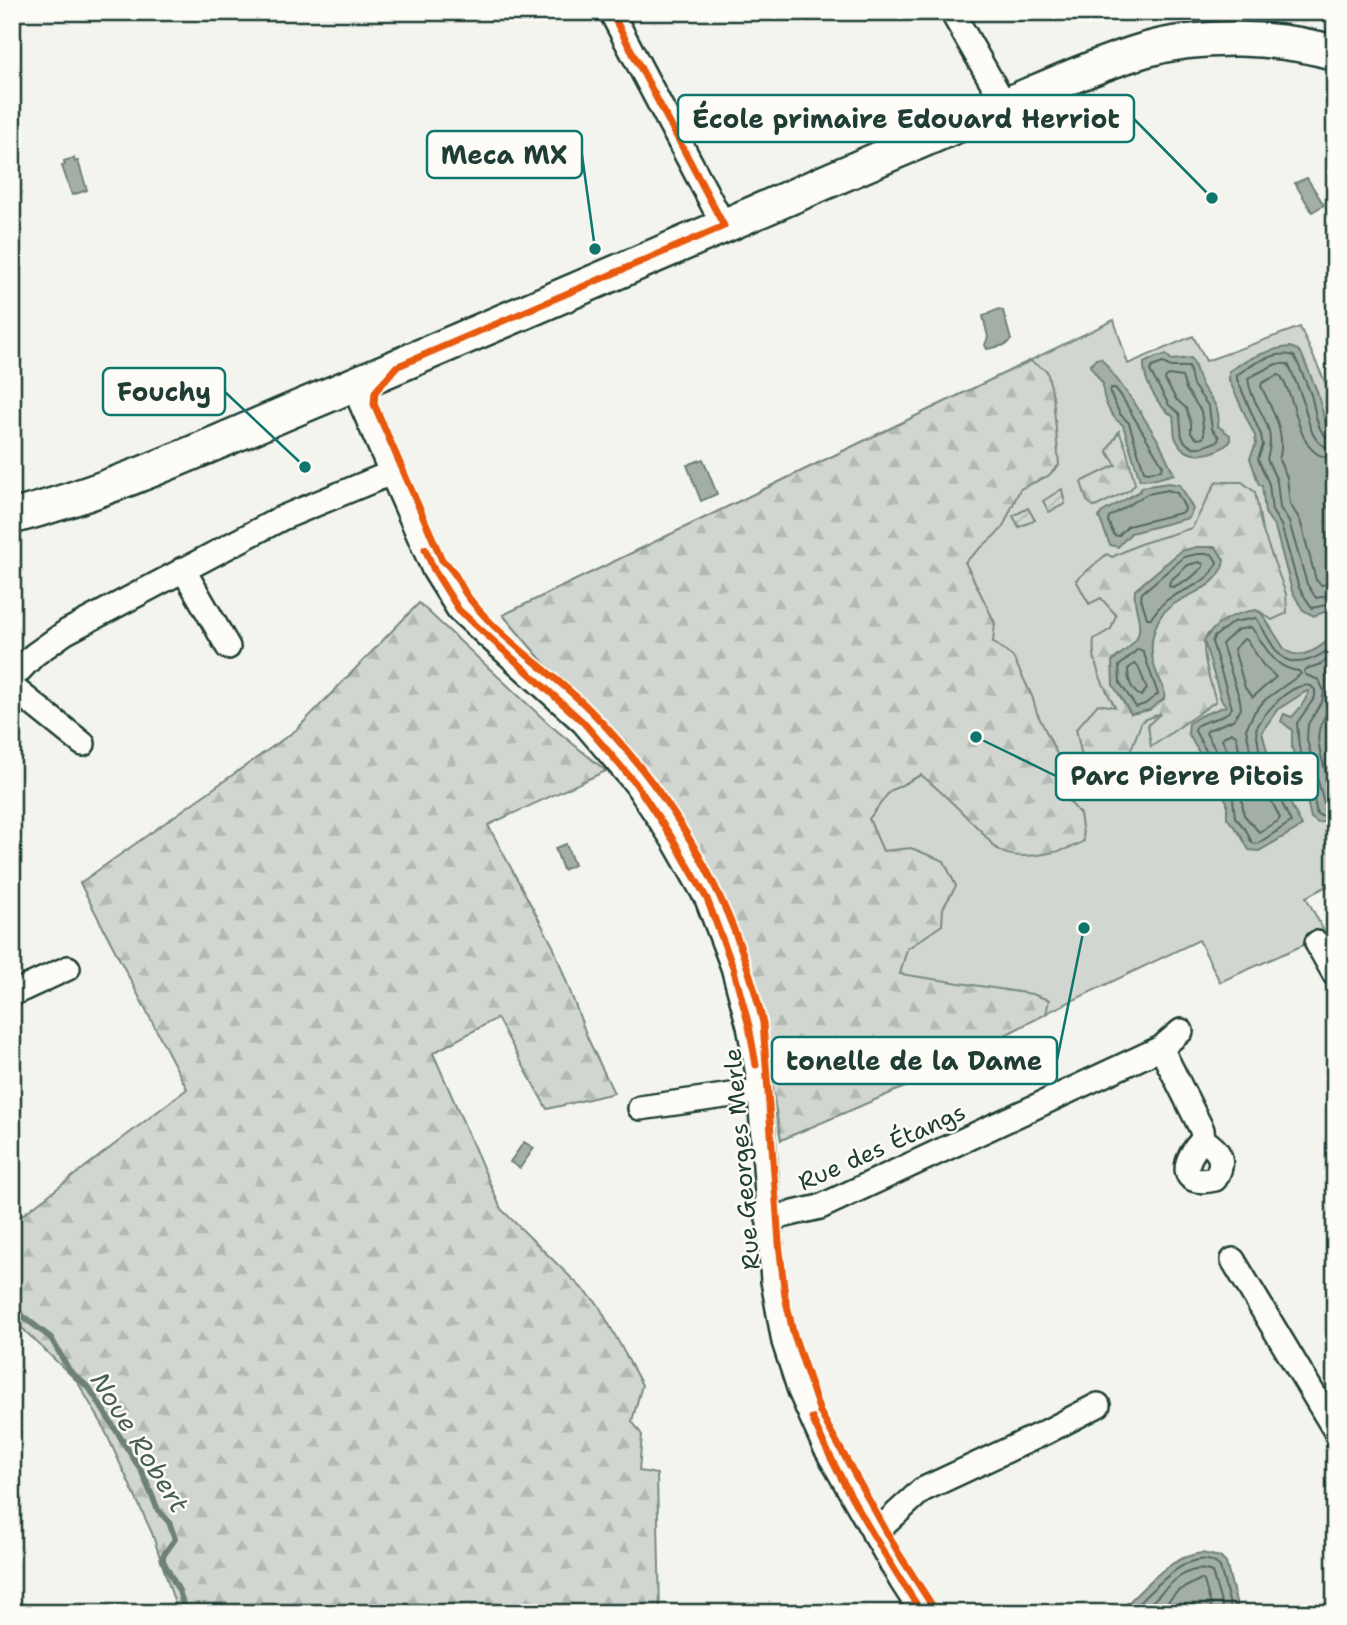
<svg xmlns="http://www.w3.org/2000/svg" width="1347" height="1625" viewBox="0 0 1347 1625" font-family="'Shantell Sans',sans-serif">
  <style>
    .green { fill: #d1d6d1; stroke: #788a82; stroke-width: 2 }
    .forest { fill: url(#forest-firs); stroke: #788a82; stroke-width: 2 }
    .garden { fill: url(#garden-furrows); stroke: #788a82; stroke-width: 2 }
    .water { fill: #a3aea7; stroke: #6e8179; stroke-width: 2 }
    .lines { fill: none; stroke-linecap: round; stroke-linejoin: round }
    .shore { stroke: #546a62; stroke-width: 2 }
    .stream { stroke: #6e8179; stroke-width: 6 }
    .street-casing { stroke: #1f3d34; stroke-width: 28 }
    .secondary-casing { stroke: #1f3d34; stroke-width: 38 }
    .street { stroke: #fdfcf7; stroke-width: 23 }
    .secondary { stroke: #fdfcf7; stroke-width: 33 }
    .cycleway-casing { stroke: #fdfcf7; stroke-width: 11 }
    .cycleway { stroke: #e8590c; stroke-width: 7 }
    .labels { text-anchor: middle; dominant-baseline: central; stroke-width: 5; stroke-linejoin: round; paint-order: stroke }
    .street-label { font-size: 24px; fill: #1f3d34; stroke: #fdfcf7 }
    .water-label { font-size: 26px; font-style: italic; fill: #475f56; stroke: #fdfcf7 }
    .leader { fill: none; stroke: #0f766e; stroke-width: 2.5 }
    .callout-dot { fill: #0f766e; stroke: #fdfcf7; stroke-width: 2.5 }
    .callout { fill: #fdfcf7; stroke: #0f766e; stroke-width: 2.5 }
    .callout-label { font-size: 26px; text-anchor: middle; font-weight: bold; fill: #1f3d34 }
  </style>
  <defs>
    <pattern id="forest-firs" width="22" height="20" patternUnits="userSpaceOnUse" patternTransform="scale(1.75)"><rect width="22" height="20" fill="#d1d6d1"/><path d="M5 1l3.5 6h-7zM16 11l3.5 6h-7z" fill="#b3b9b4"/></pattern>
    <pattern id="garden-furrows" width="10" height="10" patternUnits="userSpaceOnUse" patternTransform="scale(1.75)"><rect width="10" height="10" fill="#d1d6d1"/><path d="M-1 1l2-2M0 10L10 0M9 11l2-2" fill="none" stroke="#b3b9b4"/></pattern>
  </defs>
  <rect width="100%" height="100%" fill="#f4f4ef"/>
  <filter id="ink" filterUnits="userSpaceOnUse"><feTurbulence type="fractalNoise" baseFrequency=".0143" numOctaves="2"/><feDisplacementMap in="SourceGraphic" scale="14" xChannelSelector="R" yChannelSelector="G"/><feConvolveMatrix kernelMatrix="1 2 1 2 8 2 1 2 1" color-interpolation-filters="sRGB"/></filter>
  <g filter="url(#ink)">
    <path class="green" d="M1114,320L1128,364L1193,336L1206,361L1300,327L1335,404V882L1306,897L1326,935L1220,982L1199,940L781,1140L761,1023L713,882L682,821L643,766L594,709L545,664L503,615Z"/>
    <path class="forest" d="M1030,361L1047,371L1053,396L1059,465L1048,476L1020,489L1002,529L965,562L995,623L993,642L1013,657L1032,696L1037,713L1059,758L1063,794L1080,814L1084,841C1067,852 1019,862 1000,851C993,847 986,837 981,831C961,812 943,792 921,775L890,791L869,819L883,851L911,848L944,861L956,886L943,908L942,925L907,949L900,974L1032,994L1049,1000L1046,1014L1009,1033L947,1069L781,1140L761,1023L713,882L682,821L643,766L594,709L545,664L503,615Z
      M1119,431L1126,448L1135,484L1130,490L1095,507L1087,501L1081,482L1116,465L1107,451Z
      M1216,482H1242L1255,492L1262,529L1286,594L1287,613L1272,620L1259,611C1246,617 1215,626 1207,635C1198,646 1212,688 1216,701L1151,747L1148,725L1161,713L1142,721L1130,752L1115,780L1099,785L1085,771L1076,729L1098,704L1115,707C1103,685 1091,663 1094,639L1111,629L1116,615L1101,598L1089,604L1076,580L1107,554L1112,557L1140,544L1192,528Z
      M419,603L550,725L606,771L488,825L553,946L588,1039L614,1093L547,1109L497,1018L433,1053L501,1209L598,1304L642,1385L632,1421L642,1435L639,1471L657,1474L660,1613H178L152,1533L101,1422L77,1381L22,1328L12,1313V1223L187,1089L80,883L296,730Z"/>
    <path class="garden" d="M1062,489L1065,504L1049,512L1043,501Z
      M1028,508L1035,520L1019,527L1013,516Z"/>
    <path class="water" d="M74,158L75,162L78,161L87,190L72,195L62,166L65,165L64,161Z
      M1307,178L1324,205L1312,212L1295,183Z
      M999,309L1003,311L1011,340L1005,345L987,349L985,345L988,337L983,316Z
      M1290,347L1298,350L1302,355L1317,391L1326,425L1335,437V608L1314,616L1303,610L1292,591L1275,527L1265,513L1262,485H1259L1250,458L1256,444L1255,436L1229,380V371C1248,359 1267,349 1290,347Z
      M1166,355L1172,360L1191,358C1196,366 1196,371 1199,379C1205,397 1222,402 1218,426L1230,435V442C1214,456 1186,462 1176,439C1173,434 1175,424 1173,416C1158,407 1143,380 1144,363L1156,357Z
      M1101,358L1134,402L1159,442L1174,474L1156,479L1140,480L1123,425C1110,417 1102,399 1103,384L1090,366L1096,359Z
      M703,459L717,494L701,501L687,465Z
      M1168,483L1180,485L1193,509L1189,518L1131,533L1118,547L1110,545L1099,517L1101,513L1140,491L1142,487Z
      M1197,547H1216L1224,560C1220,595 1171,593 1158,621C1150,638 1150,657 1157,674C1161,683 1166,689 1164,699L1149,710L1131,714L1113,685L1112,661C1132,645 1145,640 1137,612C1135,604 1134,598 1135,590L1181,551Z
      M1256,610L1262,614L1285,650C1302,662 1323,647 1335,633V819L1318,823L1311,818L1302,778L1292,748V730L1281,721L1284,714L1292,717C1299,710 1306,700 1309,691L1305,692L1277,710L1262,732L1276,786L1283,788L1302,826L1259,851L1249,850L1240,834L1227,818V802L1188,733L1189,723L1200,716L1226,706L1221,699L1204,641C1216,621 1234,613 1256,610Z
      M566,844L574,865L563,870L555,848Z
      M524,1142L534,1148L520,1168L510,1162Z
      M1202,1553L1220,1557L1226,1563L1239,1613H1117C1143,1591 1166,1557 1202,1553Z"/>
    <g class="lines">
      <path class="shore" d="M1163,363L1171,367H1189L1193,385L1209,407L1212,429L1219,437L1218,441C1206,446 1190,454 1182,437C1181,433 1181,420 1179,413L1169,405L1150,371L1152,367Z
        M1169,375L1182,377L1186,389L1201,411L1204,434L1203,438L1197,439L1191,433V423L1186,408L1176,399L1165,380L1166,377Z
        M1111,388H1115L1120,394L1163,466L1161,470L1148,472L1144,471L1129,423L1120,414L1110,393Z
        M1335,440C1314,437 1316,407 1310,392C1305,381 1300,366 1294,356C1275,350 1252,364 1237,375V379L1261,435L1263,445L1258,459L1269,484L1272,511L1281,525L1299,588L1312,608L1335,603
        M1335,449C1307,447 1309,414 1301,395C1297,385 1293,374 1288,364H1276L1248,378C1251,410 1279,421 1267,459L1277,481L1280,508L1289,522L1307,584L1316,598L1335,594
        M1335,459C1303,458 1300,425 1292,402C1290,393 1285,384 1281,376L1278,375L1262,383L1261,386C1272,410 1287,433 1279,460L1287,477L1290,504L1300,520L1316,580L1321,585L1335,583
        M1168,490L1177,493L1185,508L1184,512L1128,526L1118,536L1114,535L1108,521L1109,517L1147,494Z
        M1198,554H1212L1217,562C1211,584 1182,589 1167,600C1160,605 1156,612 1151,618H1147L1141,598L1142,593L1184,557Z
        M1199,562L1203,564V567L1191,578L1173,587L1169,586L1170,581L1188,565Z
        M1251,627C1266,646 1272,668 1299,671L1301,674L1266,699L1255,711L1246,729L1253,764L1261,791L1272,802L1280,818L1278,821L1259,832L1244,815L1241,795L1206,733L1208,730L1233,720L1241,709L1240,700L1222,644L1237,630Z
        M1244,639L1247,640L1263,665L1276,677L1253,697L1245,688L1234,649Z
        M1335,644C1322,656 1296,671 1280,655C1270,645 1264,629 1256,618L1233,622L1214,637L1212,642L1232,708C1223,720 1207,719 1196,726L1195,731L1233,799L1235,817L1246,830L1252,843L1257,844L1291,822L1278,795L1269,788L1261,762L1256,729C1264,713 1291,681 1311,686L1315,690V697L1297,723L1299,747L1309,776L1317,814L1321,816L1335,813
        M1138,649L1143,651L1158,694L1145,704L1136,707L1120,683L1119,666Z
        M1335,655L1321,664L1306,669L1304,672L1306,675L1319,680L1324,691L1322,702L1308,724L1307,740L1324,803L1335,804
        M1134,664L1138,666L1147,689L1141,696C1131,692 1128,679 1128,669Z
        M1335,696C1332,709 1321,718 1319,731C1315,746 1328,775 1331,791L1335,794
        M1232,733L1236,735L1242,763L1239,767L1235,765L1222,740L1223,737Z
        M1128,1613C1147,1597 1193,1539 1220,1567L1232,1613
        M1141,1613C1159,1597 1185,1559 1212,1572L1224,1613
        M1157,1613L1178,1591L1201,1579L1204,1581L1213,1613"/>
      <path class="stream" d="M12,1308L51,1338L69,1370L90,1389L142,1472L158,1510L169,1522L175,1539L163,1556V1561L179,1591L186,1613"/>
      <g class="street-casing">
        <path id="street" d="M611,12L724,226
          M952,12L1005,105
          M353,385L434,570L459,610L583,722L636,784L674,841L707,899L733,967L749,1026L759,1080L773,1281L784,1342L800,1391L824,1445L902,1582L922,1613
          M183,569L228,647
          M12,678L34,655L66,632L282,518L391,473
          M12,687L83,744
          M1317,943L1335,975
          M12,994L68,968
          M1161,1048L1181,1031
          M640,1108L760,1091
          M768,1219L820,1207L1161,1048L1202,1130L1203,1140C1182,1160 1178,1188 1215,1179C1226,1161 1220,1150 1203,1140
          M1233,1260L1335,1430
          M874,1534L922,1490L1046,1432L1098,1405"/>
      </g>
      <g class="secondary-casing">
        <path id="secondary" d="M12,517C122,488 220,440 324,397C513,318 700,236 888,155C938,134 988,112 1038,91C1073,76 1108,61 1145,50C1201,34 1279,36 1335,53"/>
      </g>
      <use href="#street" class="street"/>
      <use href="#secondary" class="secondary"/>
      <g class="cycleway-casing">
        <path id="cycleway" d="M611,12L724,226L396,367L375,392L374,404L442,560C454,569 458,581 466,594C474,605 484,616 494,626C525,656 560,680 590,710C676,798 735,903 763,1023L779,1243L785,1296L793,1332L820,1412L899,1554L937,1613
          M425,549L434,570L459,610L583,722L636,784L674,841L707,899L733,967L749,1026L756,1065
          M812,1418C842,1486 882,1551 922,1613"/>
      </g>
      <use href="#cycleway" class="cycleway"/>
    </g>
  </g>
  <g class="labels">
    <g class="street-label">
      <text transform="translate(882 1147) rotate(-24)">Rue des Étangs</text>
      <text transform="translate(742 1159) rotate(-95)">Rue Georges Merle</text>
    </g>
    <g class="water-label">
      <text transform="translate(140 1442) rotate(58)">Noue Robert</text>
    </g>
  </g>
  <path class="leader" d="M1212 198L1134 119M595 249L582 155M305 467L225 392M976 737L1056 776M1084 928L1057 1060"/>
  <g class="callout-dot">
    <circle cx="1212" cy="198" r="7"/>
    <circle cx="595" cy="249" r="7"/>
    <circle cx="305" cy="467" r="7"/>
    <circle cx="976" cy="737" r="7"/>
    <circle cx="1084" cy="928" r="7"/>
  </g>
  <g class="callout">
    <rect x="678" y="95" width="456" height="47" rx="7"/>
    <rect x="427" y="131" width="155" height="47" rx="7"/>
    <rect x="103" y="368" width="122" height="47" rx="7"/>
    <rect x="1056" y="753" width="262" height="47" rx="7"/>
    <rect x="772" y="1037" width="285" height="47" rx="7"/>
  </g>
  <g class="callout-label">
    <text x="906" y="128">École primaire Edouard Herriot</text>
    <text x="504" y="164">Meca MX</text>
    <text x="164" y="401">Fouchy</text>
    <text x="1187" y="785">Parc Pierre Pitois</text>
    <text x="914" y="1070">tonelle de la Dame</text>
  </g>
  <rect width="1347" height="1625" fill="none" stroke="#fdfcf7" stroke-width="42"/>
  <rect x="21" y="21" width="1305" height="1583" fill="none" stroke="#1f3d34" stroke-width="2.5" filter="url(#ink)"/>
</svg>
